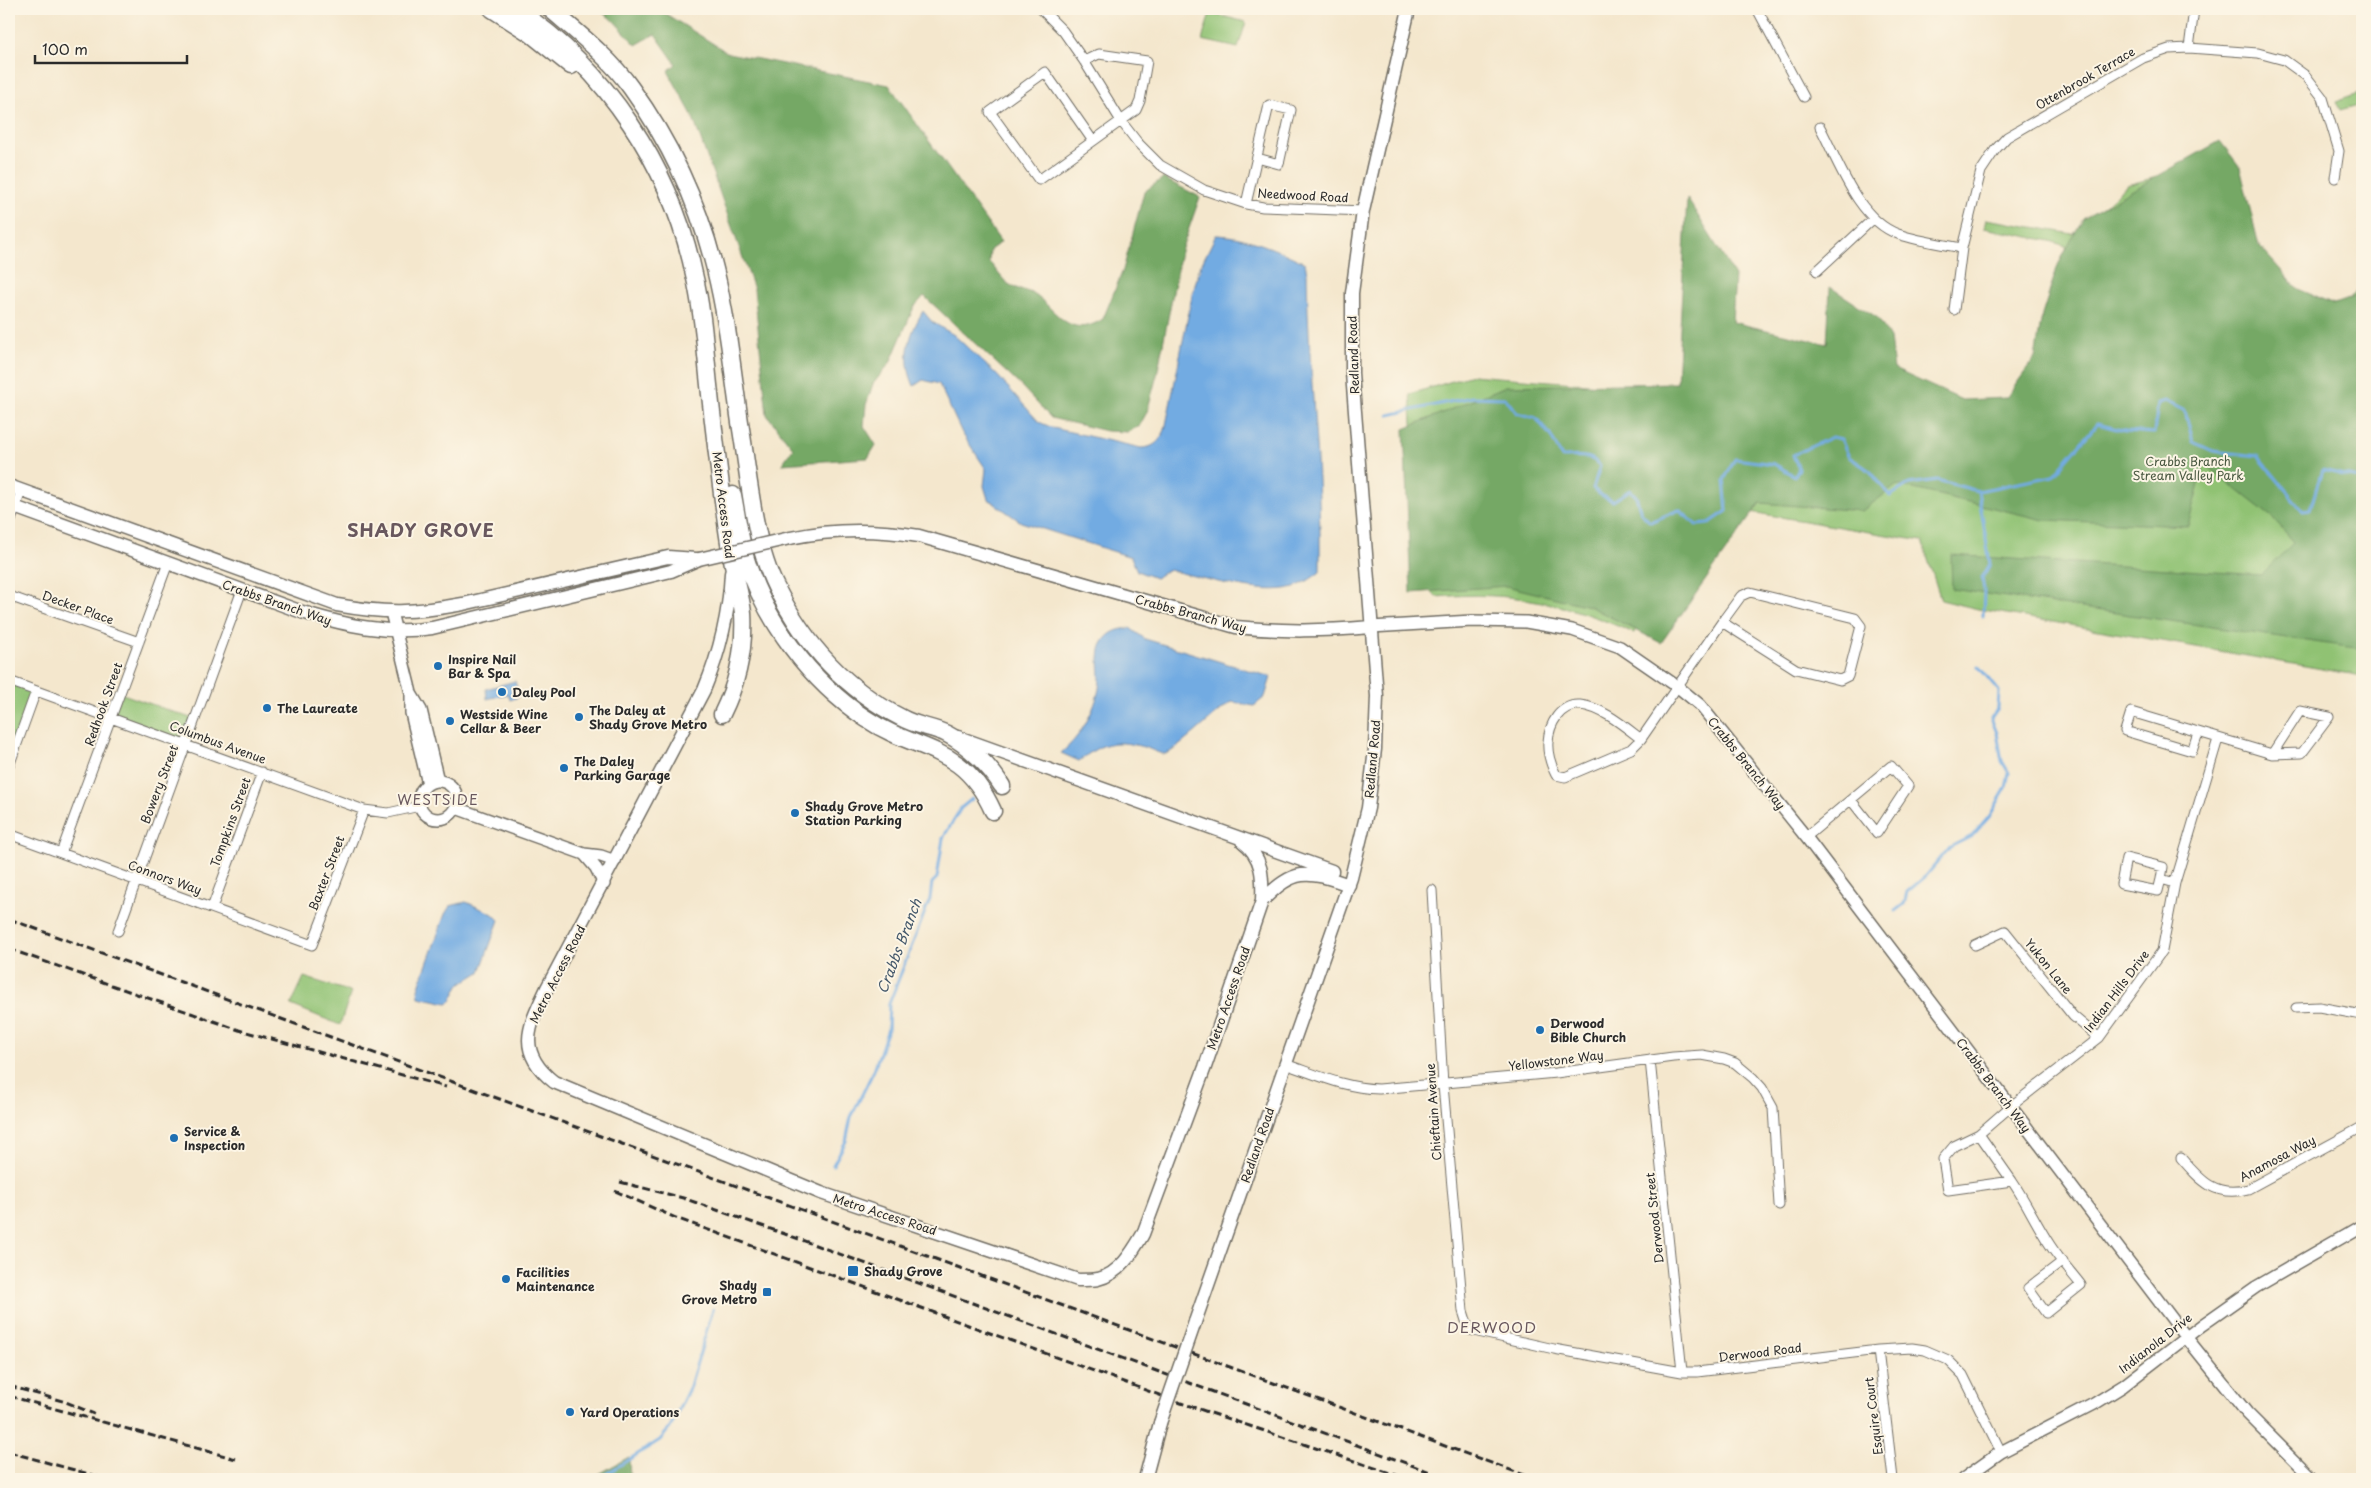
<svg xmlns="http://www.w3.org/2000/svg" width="2371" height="1488" viewBox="0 0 2371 1488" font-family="'Playpen Sans',sans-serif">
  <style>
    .green { fill: #90c273; stroke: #5e764f }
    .forest { fill: #74a865; stroke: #506a48 }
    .water { fill: #72abe2; stroke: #4e6b86 }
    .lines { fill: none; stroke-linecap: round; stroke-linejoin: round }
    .stream { stroke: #72abe2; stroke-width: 3 }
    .minor-casing { stroke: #716d64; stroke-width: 11 }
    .tertiary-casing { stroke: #716d64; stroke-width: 14 }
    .secondary-casing { stroke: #716d64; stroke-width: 15 }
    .motorway-casing { stroke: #716d64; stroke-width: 19 }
    .minor { stroke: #fff; stroke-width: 9 }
    .tertiary { stroke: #fff; stroke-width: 11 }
    .secondary { stroke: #fff; stroke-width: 12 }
    .motorway { stroke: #fff; stroke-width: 16 }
    .rail { stroke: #2b2b2b; stroke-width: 3; stroke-dasharray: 8 4; stroke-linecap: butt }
    .secondary-bridge-casing { stroke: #716d64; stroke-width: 15; stroke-linecap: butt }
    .secondary-bridge { stroke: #fff; stroke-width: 12 }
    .poi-dot { fill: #1f6fb2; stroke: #fcf5e5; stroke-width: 2 }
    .labels { text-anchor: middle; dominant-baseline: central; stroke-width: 4; stroke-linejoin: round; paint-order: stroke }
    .street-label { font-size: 12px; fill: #2b2b2b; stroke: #fcf5e5 }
    .park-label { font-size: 12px; fill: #495841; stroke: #fcf5e5 }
    .poi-label { font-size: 12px; font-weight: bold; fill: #2b2b2b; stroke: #fcf5e5; text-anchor: start }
    .neighbourhood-label { font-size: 14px; letter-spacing: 1px; fill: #69585e; stroke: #fcf5e5 }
    .water-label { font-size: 14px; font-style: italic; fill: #44586b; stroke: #fcf5e5 }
    .quarter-label { font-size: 15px; letter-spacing: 1px; fill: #69585e; stroke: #fcf5e5 }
    .district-label { font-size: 18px; font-weight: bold; letter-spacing: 1px; fill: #69585e; stroke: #fcf5e5 }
  </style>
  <rect width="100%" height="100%" fill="#fcf5e5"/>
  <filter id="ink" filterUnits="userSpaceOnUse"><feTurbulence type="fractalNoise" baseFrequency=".02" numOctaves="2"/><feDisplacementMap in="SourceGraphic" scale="10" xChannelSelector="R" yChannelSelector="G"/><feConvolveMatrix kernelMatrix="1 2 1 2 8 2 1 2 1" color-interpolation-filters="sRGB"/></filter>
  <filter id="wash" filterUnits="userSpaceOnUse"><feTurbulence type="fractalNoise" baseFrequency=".0096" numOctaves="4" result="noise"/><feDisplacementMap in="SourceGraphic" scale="20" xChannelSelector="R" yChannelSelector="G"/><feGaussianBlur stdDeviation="1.12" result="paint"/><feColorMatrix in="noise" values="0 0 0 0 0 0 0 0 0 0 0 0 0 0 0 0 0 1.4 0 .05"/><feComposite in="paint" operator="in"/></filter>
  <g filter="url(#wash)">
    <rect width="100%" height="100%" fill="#f4e7cd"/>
    <path class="green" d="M1210,13L1246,22L1238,48L1202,40Z
      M2362,92V104L2340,110L2336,101Z
      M2208,163L2303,334L2362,288V676L1978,609L1941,600L1922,541L1751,512L1668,571L1634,633C1564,602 1512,591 1436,597L1423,582L1410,394L1472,375L1998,416L2068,341L2066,246L2050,241L1984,228L1986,219L2073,234L2127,185Z
      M9,683L34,692L14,753L9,750Z
      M120,693L196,720L187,745L111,717Z
      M304,977L351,992L340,1025L291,1005Z"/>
    <path class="forest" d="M597,9H658L728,53L889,85L1001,242L990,250L989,262C996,269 1002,280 1010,285C1017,290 1028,290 1035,295C1057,310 1069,341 1103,319L1123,270L1144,192L1163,178L1200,197L1181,251L1157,375L1147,412L1140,425L1128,432L1106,431L1051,418L1022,387L924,296L914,307L890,363L873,384L866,405L864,426L876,445L868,458L782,464L793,448L767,415L754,289L692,115L668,71L676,64L655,34L636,45L613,20Z
      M2220,141L2240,167L2259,246L2298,289L2334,304L2362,294V649L1952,589L1951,555L2261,575L2294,542L2273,518L2204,464L2188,526L2044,520L1897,485L1862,511L1760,503L1661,643L1589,606L1506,586L1411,593L1404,429L1506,386L1677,383L1687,198L1735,276L1732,322L1827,344L1830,287L1878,318L1890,338L1894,369L1962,400L2006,398L2035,358L2042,315L2058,265L2083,218Z
      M629,1457L630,1479H590Z"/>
    <path class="water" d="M1216,235C1247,236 1278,250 1305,263L1307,273C1308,373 1322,472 1320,572C1312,578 1304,584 1294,587C1263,597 1201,577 1169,570L1155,578L1137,571L1131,557L1021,522L988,499L984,486L986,469L962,433L939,384L923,380L914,386C902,359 908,336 923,311L932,322L954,335L997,375L1039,422L1053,428L1141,448C1154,448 1160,441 1165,430L1192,296L1200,267Z
      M1130,628L1145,639L1271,677L1265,697L1254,706L1232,702C1217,711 1175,753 1165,754C1160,754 1152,750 1147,748C1116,739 1104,741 1079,761L1061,753C1081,737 1099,705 1100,679C1100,669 1097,653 1102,644C1108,632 1118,629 1130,628Z
      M515,681L519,697L510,700L508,694L487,699L486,689Z
      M466,902L493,914L499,920L480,972L459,985L451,1001L447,1003L419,997L418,989L445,914L450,906Z"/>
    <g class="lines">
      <path class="stream" d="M1389,415L1472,397L1505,398L1517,413L1536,418L1550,435L1562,457C1576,457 1591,453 1600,466L1593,488L1599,494L1613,501L1630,490L1636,496L1641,513L1650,522L1679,510L1697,525L1708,524L1727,511L1724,480L1735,459L1774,464L1795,476L1799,469L1793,455L1832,437L1841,439L1849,457L1870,471L1890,496L1909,484L1937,480L1978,491L2053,476L2097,424L2125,431L2154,433L2158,403L2165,401L2185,411L2193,442L2213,451L2258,456L2303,511L2310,510L2322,470L2362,479
        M1978,491L1990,564L1982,578L1984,590L1983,616
        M1895,911L1904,904L1907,892L1926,876L1950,847L1972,836L1989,817L2006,788L2009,773L2002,761L1997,733L1991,718L1998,708L1999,691L1978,666
        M833,1165L846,1141L851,1117L874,1070L888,1029L889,1004L930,899L932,883L937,878L943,838L961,808L972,799
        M598,1479L660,1440L670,1428L690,1386L713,1309"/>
    </g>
  </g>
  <g filter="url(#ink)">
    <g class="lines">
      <g class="minor-casing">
        <path id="minor" d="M1041,9L1063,31L1084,61L1121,121L1138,143L1160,165L1204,190L1246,204L1263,207L1363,211
          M1757,9L1804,97
          M2189,48L2194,9
          M1084,61L1099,54L1147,61L1140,101L1136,110L1039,180L990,112L1045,72L1093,141
          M1820,127C1838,161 1858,220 1898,234C1918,241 1941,244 1962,248
          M1246,204L1269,105L1291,110L1279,164L1257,158
          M1817,271L1873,219
          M1954,310L1962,248L1981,171L1995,150L2007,137L2143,58L2169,49L2189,48L2258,53L2284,60L2306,76L2323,98L2339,151L2335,178
          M9,526L21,491
          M1750,592L1855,618L1861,626L1848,676L1840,680L1796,669L1722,622L1741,596Z
          M9,596L139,642
          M9,681L364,810L388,813L420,806
          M2198,733L2192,751L2125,731L2131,712L2272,754L2302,753L2329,717L2300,711L2272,754
          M1641,739C1624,726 1602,707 1580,705C1560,704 1549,724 1548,742C1547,753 1551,765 1556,775L1565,777L1631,749L1641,739L1722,622
          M9,766L36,691
          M9,834L312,945L364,810
          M1806,837L1891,766L1908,786L1877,833L1851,800
          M61,853L168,563
          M2161,879L2158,891L2121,884L2126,858L2163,867L2161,879L2175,883
          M1432,890L1443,1085L1463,1311L1469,1330L1554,1349L1682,1372H1697L1878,1350L1912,1348L1925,1350L1948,1360L1963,1375L2001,1452
          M212,908L262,772
          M118,931L242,590
          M1975,945L2005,931L2073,1016L2099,1038
          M2296,1008L2319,1007L2362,1015
          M1650,1060L1682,1372
          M1285,1064C1317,1075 1345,1088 1379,1089L1556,1073L1673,1057L1702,1055L1724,1059L1735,1063L1753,1078L1762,1088L1773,1108L1779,1205
          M1979,1134L2012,1181
          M2181,1158C2201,1181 2216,1198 2248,1189L2362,1127
          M2063,1261L2028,1288L2046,1313L2081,1285C2071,1272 2059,1259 2050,1245C2036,1224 2027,1203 2012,1181L1948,1190L1943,1159L1954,1146L1979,1134L2010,1107L2099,1038L2162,951L2175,883L2218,739
          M1878,1350L1893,1479"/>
      </g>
      <g class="tertiary-casing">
        <path id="tertiary" d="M391,612L411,693V713L428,784
          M1371,627L1472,621L1526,622L1572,630L1620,647L1678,687L1700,705L1806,837L2186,1337L2247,1413L2313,1479
          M412,695L421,710L438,781
          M419 800a19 19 0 1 1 38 0a19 19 0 1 1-38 0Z
          M456,808L584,854L601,856L615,861
          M584,854L596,868L604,884
          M1963,1479L2001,1452L2094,1404L2123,1386L2202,1325L2256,1287L2362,1226"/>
      </g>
      <g class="secondary-casing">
        <path id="secondary" d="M9,486L337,605C386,614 414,613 463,604L668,557L696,559
          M9,505L302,612C345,625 387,635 432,628L671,571L699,559
          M790,538C833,529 875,529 919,536L1236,627C1284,632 1323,631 1371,627
          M731,573C729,614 720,652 704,690L547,988C529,1026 515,1051 554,1082L821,1193L1078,1280C1084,1280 1092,1280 1098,1279C1120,1274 1133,1251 1143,1234L1205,1067L1262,901C1294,868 1307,870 1349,885
          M958,737L1332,871
          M1242,841C1263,857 1263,877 1262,901
          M1195,1322L1351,878L1368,808L1375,749L1377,696L1352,373V293L1363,211L1409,9
          M1145,1479L1160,1423"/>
      </g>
      <g class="motorway-casing">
        <path id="motorway" d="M492,9L531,34L571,66
          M516,9C607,69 671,167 694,274C703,311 705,348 709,385C713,424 718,463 723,501C726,521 728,540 732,559C735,577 741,595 743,613C745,649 738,682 722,714
          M550,9C578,33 610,58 631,88C670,142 699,205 715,269C728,321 733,376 741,429C749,477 754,544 776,587C804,643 845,689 902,718C916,726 933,727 947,734C968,745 990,766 1002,786
          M733,495C737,516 740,538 746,559C765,621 811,682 865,718C918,754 962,742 993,811"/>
      </g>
      <use href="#minor" class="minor"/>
      <use href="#tertiary" class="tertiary"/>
      <use href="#secondary" class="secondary"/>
      <use href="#motorway" class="motorway"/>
      <path class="rail" d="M9,919L1535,1479
        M9,949L239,1030L446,1087
        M620,1182L683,1198L799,1239L1449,1479
        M615,1191L676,1218L1181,1403L1408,1479
        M9,1386L66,1402L94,1414
        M9,1396L236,1459
        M9,1452L107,1479"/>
      <g class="secondary-bridge-casing">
        <path id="secondary-bridge" d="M699,559L790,538
          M1160,1423L1195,1322"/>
      </g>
      <use href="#secondary-bridge" class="secondary-bridge"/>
    </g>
  </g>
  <g class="poi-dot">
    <circle cx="438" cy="666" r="5"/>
    <circle cx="502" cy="692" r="5"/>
    <circle cx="267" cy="708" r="5"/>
    <circle cx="579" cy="717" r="5"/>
    <circle cx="450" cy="721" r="5"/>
    <circle cx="564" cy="768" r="5"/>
    <circle cx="795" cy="813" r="5"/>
    <circle cx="1540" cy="1030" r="5"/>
    <circle cx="174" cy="1138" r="5"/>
    <rect x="847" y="1265" width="12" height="12" rx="2.5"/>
    <circle cx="506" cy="1279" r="5"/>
    <rect x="762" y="1287" width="10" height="10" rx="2.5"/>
    <circle cx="570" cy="1412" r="5"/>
  </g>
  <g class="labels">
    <g class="street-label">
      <text transform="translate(2085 78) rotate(-30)">Ottenbrook Terrace</text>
      <text transform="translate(1303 195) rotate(3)">Needwood Road</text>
      <text transform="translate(1353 355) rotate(-92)">Redland Road</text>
      <text transform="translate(724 505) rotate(83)">Metro Access Road</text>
      <text transform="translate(277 602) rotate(19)">Crabbs Branch Way</text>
      <text transform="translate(78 607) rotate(20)">Decker Place</text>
      <text transform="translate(1191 613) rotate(15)">Crabbs Branch Way</text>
      <text transform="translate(103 704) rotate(-70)">Redhook Street</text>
      <text transform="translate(218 742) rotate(20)">Columbus Avenue</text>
      <text transform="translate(1372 759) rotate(-85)">Redland Road</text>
      <text transform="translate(1747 763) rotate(51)">Crabbs Branch Way</text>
      <text transform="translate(159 784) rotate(-69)">Bowery Street</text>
      <text transform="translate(230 822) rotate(-70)">Tompkins Street</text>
      <text transform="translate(326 873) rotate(-69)">Baxter Street</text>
      <text transform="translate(165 877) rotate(20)">Connors Way</text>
      <text transform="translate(2049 966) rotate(51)">Yukon Lane</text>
      <text transform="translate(557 974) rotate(-63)">Metro Access Road</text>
      <text transform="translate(2116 991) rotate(-53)">Indian Hills Drive</text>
      <text transform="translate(1228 998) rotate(-71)">Metro Access Road</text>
      <text transform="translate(1556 1060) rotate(-7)">Yellowstone Way</text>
      <text transform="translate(1994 1085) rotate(53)">Crabbs Branch Way</text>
      <text transform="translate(1433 1112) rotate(-94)">Chieftain Avenue</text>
      <text transform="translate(1257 1145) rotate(-71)">Redland Road</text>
      <text transform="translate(2277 1158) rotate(-28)">Anamosa Way</text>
      <text transform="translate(885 1214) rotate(18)">Metro Access Road</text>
      <text transform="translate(1654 1218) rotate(-96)">Derwood Street</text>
      <text transform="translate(2155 1343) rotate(-38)">Indianola Drive</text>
      <text transform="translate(1760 1352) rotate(-7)">Derwood Road</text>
      <text transform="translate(1873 1416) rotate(-97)">Esquire Court</text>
    </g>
    <g class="park-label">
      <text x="2188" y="461">Crabbs Branch<tspan x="2188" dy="14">Stream Valley Park</tspan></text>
    </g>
    <g class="poi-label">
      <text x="448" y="659">Inspire Nail<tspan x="448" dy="14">Bar &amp; Spa</tspan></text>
      <text x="512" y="692">Daley Pool</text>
      <text x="277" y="708">The Laureate</text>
      <text x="589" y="710">The Daley at<tspan x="589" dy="14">Shady Grove Metro</tspan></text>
      <text x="460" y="714">Westside Wine<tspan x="460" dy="14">Cellar &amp; Beer</tspan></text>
      <text x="574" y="761">The Daley<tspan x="574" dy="14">Parking Garage</tspan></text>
      <text x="805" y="806">Shady Grove Metro<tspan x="805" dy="14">Station Parking</tspan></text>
      <text x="1550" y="1023">Derwood<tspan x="1550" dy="14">Bible Church</tspan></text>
      <text x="184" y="1131">Service &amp;<tspan x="184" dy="14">Inspection</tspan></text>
      <text x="864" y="1271">Shady Grove</text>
      <text x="516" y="1272">Facilities<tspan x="516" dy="14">Maintenance</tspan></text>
      <text x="757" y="1285" text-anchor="end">Shady<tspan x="757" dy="14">Grove Metro</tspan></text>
      <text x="580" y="1412">Yard Operations</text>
    </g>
    <g class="neighbourhood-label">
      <text x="438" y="799">WESTSIDE</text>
    </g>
    <g class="water-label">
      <text transform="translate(899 946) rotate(-69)">Crabbs Branch</text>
    </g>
    <g class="quarter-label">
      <text x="1492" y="1326">DERWOOD</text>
    </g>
    <g class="district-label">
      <text x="421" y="529">SHADY GROVE</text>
    </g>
  </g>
  <rect width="2371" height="1488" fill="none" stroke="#fcf5e5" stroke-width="30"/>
  <path d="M35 55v8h152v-8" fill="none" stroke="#2b2b2b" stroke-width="2.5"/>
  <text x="42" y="55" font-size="15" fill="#2b2b2b" stroke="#fcf5e5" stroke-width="4" paint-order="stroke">100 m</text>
</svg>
